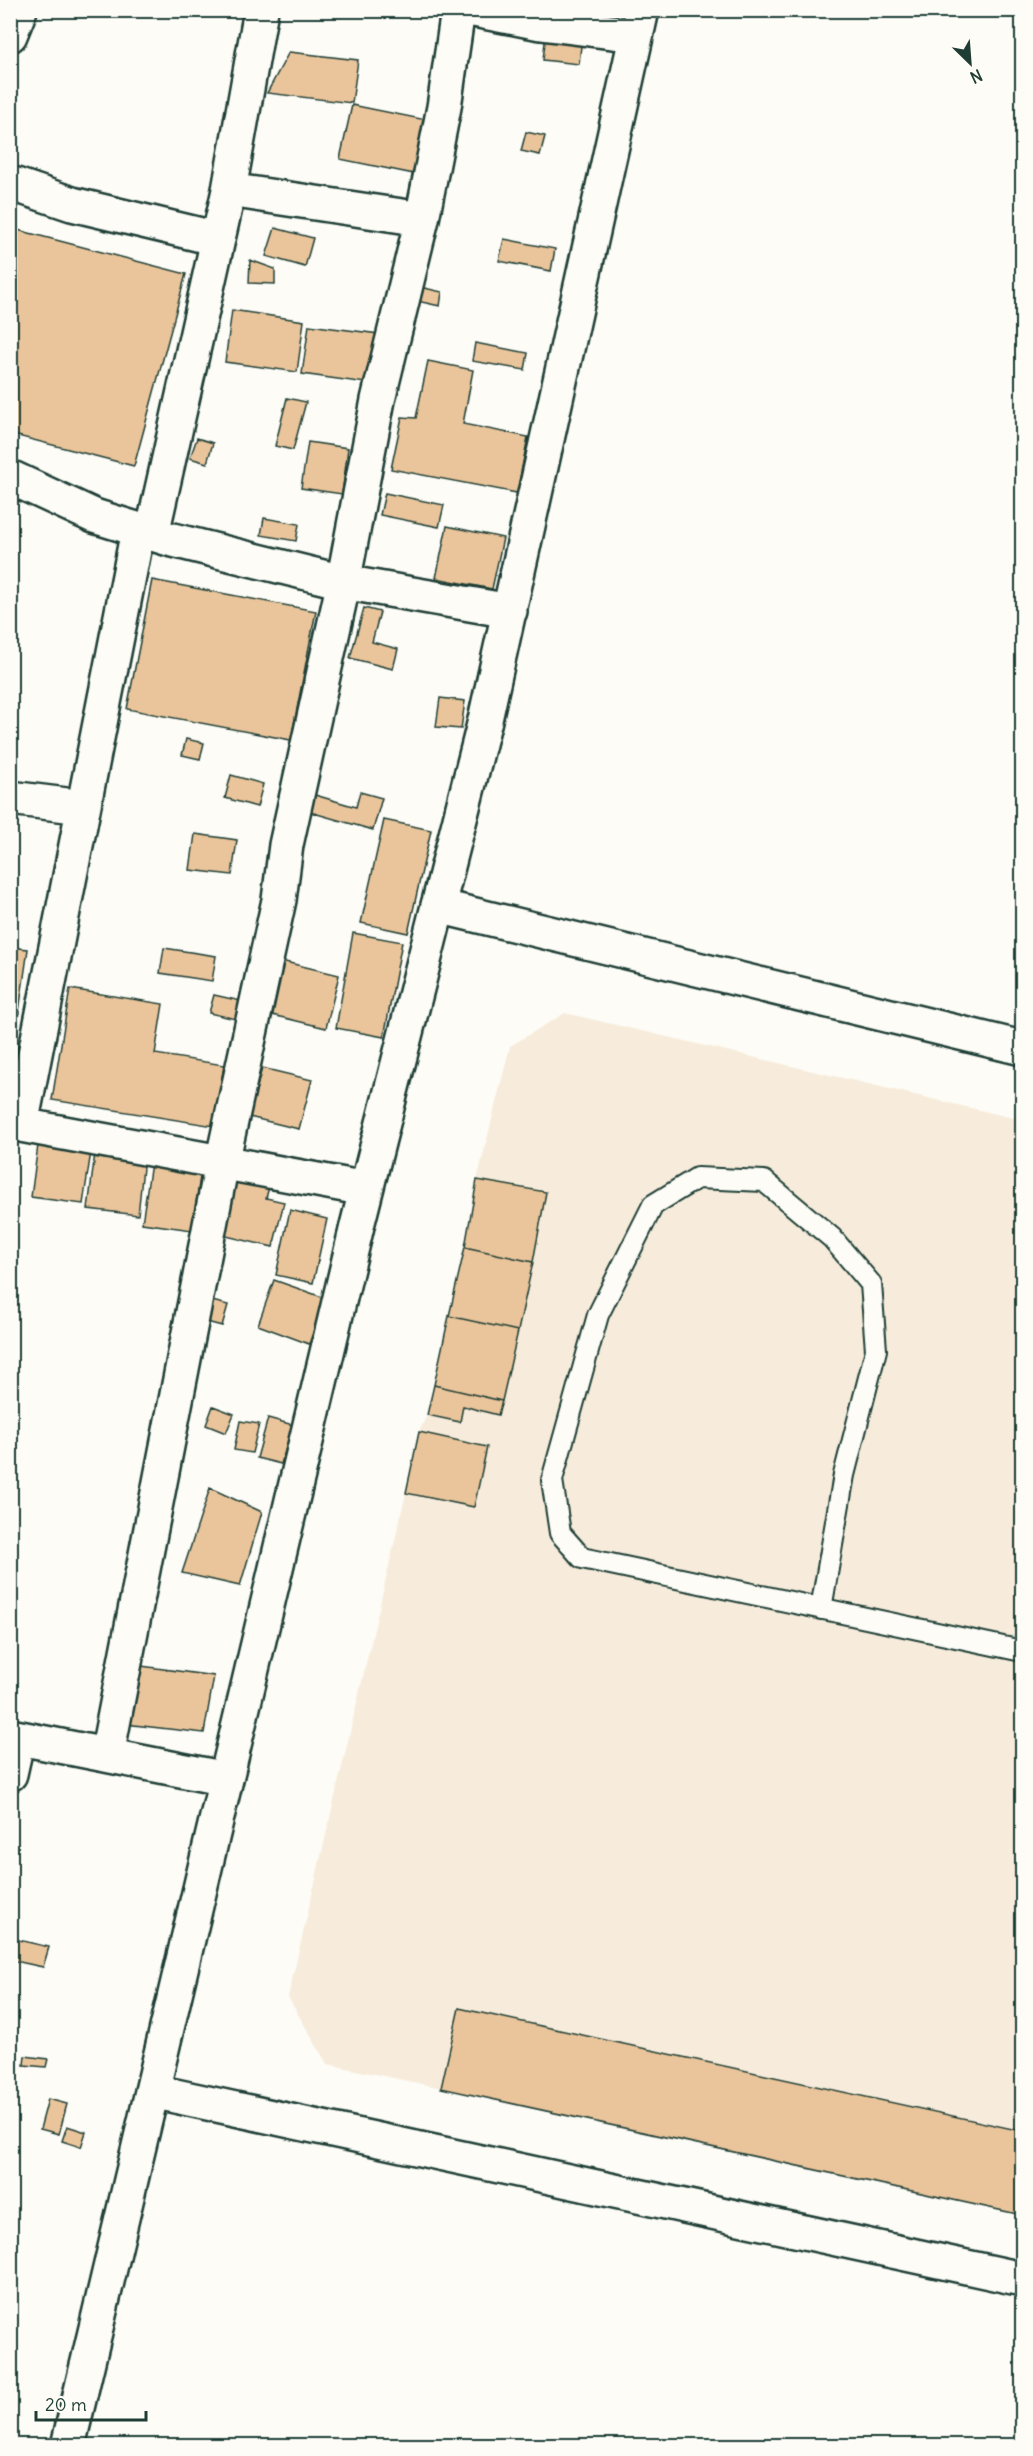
<svg xmlns="http://www.w3.org/2000/svg" width="1033" height="2456" viewBox="0 0 1033 2456" font-family="Delius,sans-serif">
  <style>
    .built { fill: #f7ecdb }
    .building { fill: #eac59b; stroke: #1f3d34; stroke-width: 1.5 }
    .lines { fill: none; stroke-linecap: round; stroke-linejoin: round }
    .lane-casing { stroke: #1f3d34; stroke-width: 24 }
    .street-casing { stroke: #1f3d34; stroke-width: 38 }
    .secondary-casing { stroke: #1f3d34; stroke-width: 38 }
    .lane { stroke: #fdfcf7; stroke-width: 20 }
    .street { stroke: #fdfcf7; stroke-width: 33 }
    .secondary { stroke: #fdfcf7; stroke-width: 33 }
  </style>
  <rect width="100%" height="100%" fill="#fdfcf7"/>
  <filter id="ink" filterUnits="userSpaceOnUse"><feTurbulence type="fractalNoise" baseFrequency=".0167" numOctaves="2"/><feDisplacementMap in="SourceGraphic" scale="12" xChannelSelector="R" yChannelSelector="G"/><feConvolveMatrix kernelMatrix="1 2 1 2 8 2 1 2 1" color-interpolation-filters="sRGB"/></filter>
  <g filter="url(#ink)">
    <path class="built" d="M565,1013L1022,1120V2131L460,2008L441,2088L327,2064L288,1997L406,1493L474,1507L487,1447L419,1432L427,1415L459,1422L463,1406L499,1414L546,1193L477,1180L510,1046Z"/>
    <path class="building" d="M546,33L582,37L579,64L543,60Z
      M289,52L358,60L352,103L267,93Z
      M352,105L431,121L419,175L340,159Z
      M526,132L545,136L540,155L521,151Z
      M10,228L186,274L134,466L10,434Z
      M275,228L313,238L305,267L266,256Z
      M504,239L555,249L551,271L499,261Z
      M250,260L275,269V284L249,283Z
      M420,287L442,292L440,306L417,301Z
      M232,310L304,321L297,372L225,362Z
      M309,325L379,334L373,384L302,374Z
      M475,343L528,353L525,370L472,361Z
      M428,361L473,370L463,424L528,437L517,493L391,469L402,417L416,418Z
      M287,398L306,402L293,450L275,446Z
      M197,438L213,443L207,463L190,458Z
      M308,442L348,448L342,494L301,488Z
      M385,493L444,505L439,527L380,515Z
      M264,518L299,524L296,541L261,535Z
      M447,526L503,538L492,589L436,578Z
      M152,580L316,611L291,740L127,709Z
      M364,608L380,612L372,642L398,649L393,669L350,658Z
      M440,698L465,701L461,729L436,727Z
      M186,739L204,743L200,759L182,755Z
      M231,775L263,784L257,807L225,798Z
      M360,792L382,798L373,830L310,812L315,795L356,807Z
      M384,820L431,830L408,933L361,923Z
      M195,834L237,840L232,875L190,870Z
      M353,933L402,942L384,1037L336,1028Z
      M10,947L28,949L10,1074Z
      M164,948L216,956L212,981L160,973Z
      M281,961L339,975L326,1028L268,1014Z
      M70,989L163,1004L155,1054L224,1065L214,1126L52,1100Z
      M214,995L241,1001L236,1019L209,1013Z
      M262,1068L312,1080L299,1129L249,1117Z
      M39,1138L92,1145L83,1204L31,1197Z
      M95,1153L144,1158L138,1215L88,1209Z
      M151,1163L201,1170L192,1230L142,1223Z
      M236,1179L269,1187L266,1198L284,1202L273,1247L222,1235Z
      M477,1180L546,1192L533,1262L465,1247Z
      M290,1210L327,1219L313,1283L276,1275Z
      M465,1247L533,1262L518,1331L449,1316Z
      M274,1280L325,1298L309,1344L258,1325Z
      M204,1299L228,1305L222,1326L199,1320Z
      M449,1316L518,1331L502,1401L434,1385Z
      M434,1385L502,1401L498,1415L463,1406L460,1422L427,1415Z
      M213,1406L234,1414L226,1433L206,1425Z
      M268,1418L293,1425L281,1464L257,1458Z
      M240,1421L259,1424L252,1453L234,1450Z
      M419,1432L487,1447L474,1507L406,1493Z
      M210,1488L262,1512L240,1586L182,1573Z
      M134,1665L214,1676L204,1733L125,1724Z
      M10,1938L49,1947L43,1967L10,1960Z
      M459,2008L1022,2131V2215L441,2088Z
      M25,2056L48,2059L46,2067L24,2065Z
      M48,2099L67,2104L59,2134L40,2129Z
      M67,2126L86,2132L81,2147L62,2141Z"/>
    <g class="lines">
      <g class="lane-casing">
        <path id="lane" d="M821,1609L844,1475L876,1350L871,1284L832,1238L764,1181L697,1178L653,1205L598,1315L552,1480L560,1533L582,1558L1022,1651"/>
      </g>
      <g class="street-casing">
        <path id="street" d="M474,10L541,23L636,35
          M10,35L20,10
          M10,183L72,204L218,239
          M229,190L422,219
          M10,477L94,516L169,539L343,582L510,611
          M152,534L229,190L261,10
          M10,798L83,807
          M10,1123L366,1189
          M21,1125L138,530
          M10,1736L226,1779
          M107,1755L222,1163L279,900L286,845L340,599L378,400L422,219L444,107L458,10
          M10,1774L18,1738
          M152,2091L1022,2279
          M68,2446L357,1226L485,720L642,10"/>
      </g>
      <g class="secondary-casing">
        <path id="secondary" d="M438,906L1022,1048"/>
      </g>
      <use href="#lane" class="lane"/>
      <use href="#street" class="street"/>
      <use href="#secondary" class="secondary"/>
    </g>
  </g>
  <rect width="1033" height="2456" fill="none" stroke="#fdfcf7" stroke-width="36"/>
  <rect x="18" y="18" width="997" height="2420" fill="none" stroke="#1f3d34" stroke-width="2" filter="url(#ink)"/>
  <g transform="translate(970 63) rotate(155)" stroke="#fdfcf7" stroke-width="4.5" paint-order="stroke">
  <path d="M0-4.5L10 22L0 15L-10 22Z" fill="#1f3d34"/>
  <text y="-9" font-size="16" font-weight="bold" text-anchor="middle" fill="#1f3d34">N</text>
  </g>
  <path d="M36 2411v9h110v-9" fill="none" stroke="#1f3d34" stroke-width="3"/>
  <text x="45" y="2411" font-size="18" fill="#1f3d34" stroke="#fdfcf7" stroke-width="4.5" paint-order="stroke">20 m</text>
</svg>
